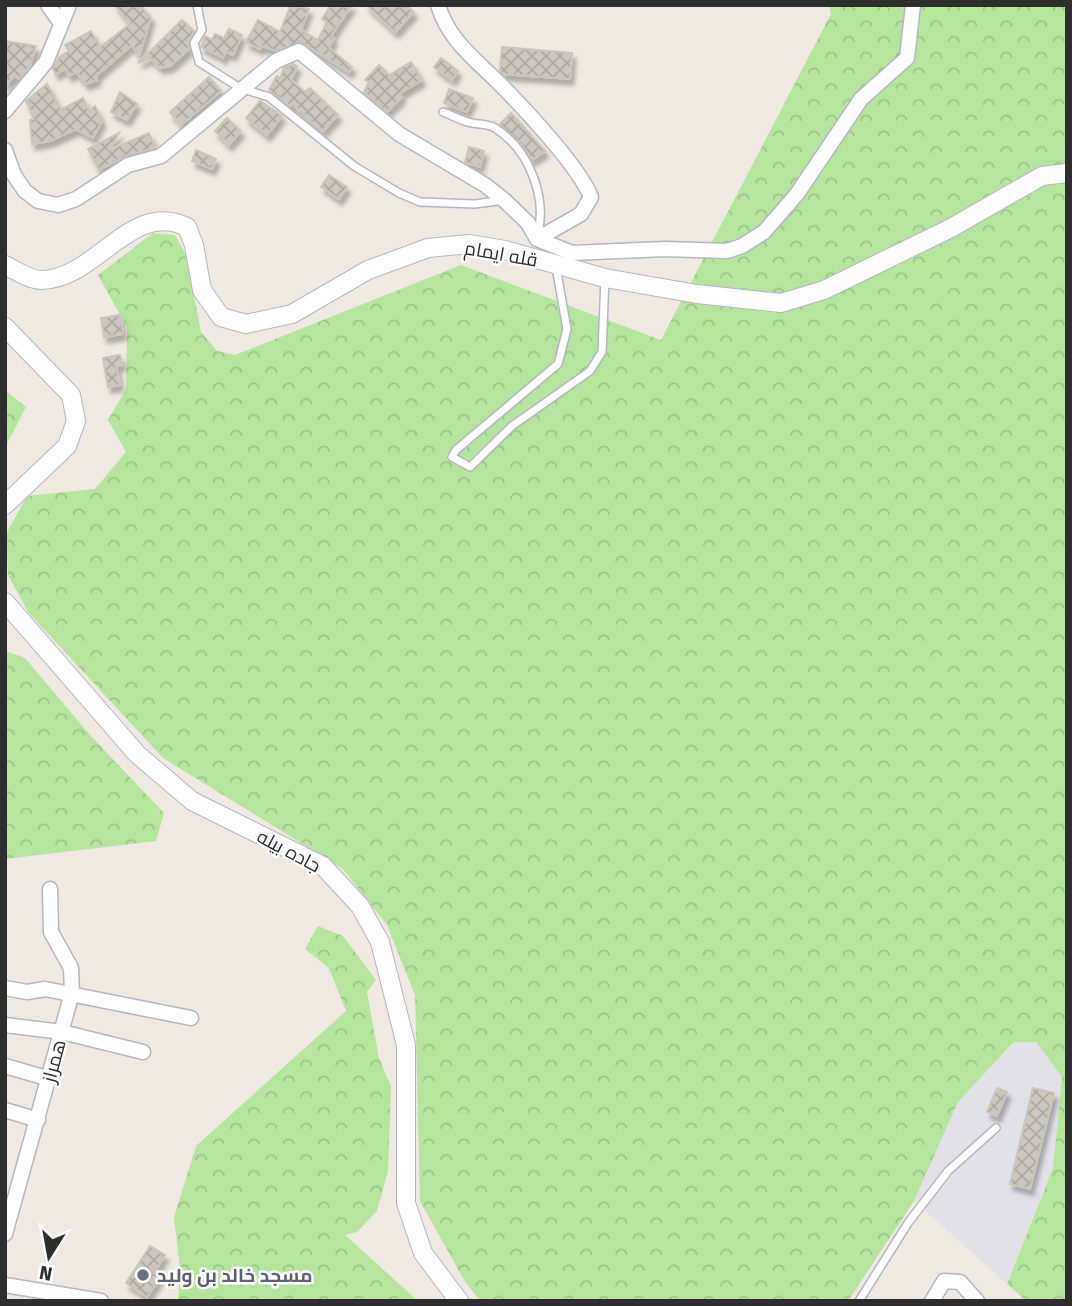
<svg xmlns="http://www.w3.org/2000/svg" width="1072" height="1306" viewBox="0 0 1072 1306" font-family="'Fira Sans',Cairo,sans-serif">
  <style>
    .industrial { fill: #e3e1e8 }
    .forest { fill: url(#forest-crowns) }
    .building { fill: url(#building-cross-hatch); stroke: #cbc5ba; stroke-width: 2; filter: url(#shadow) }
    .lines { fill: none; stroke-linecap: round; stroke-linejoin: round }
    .service-casing { stroke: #b4b7c1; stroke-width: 10 }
    .minor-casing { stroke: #b4b7c1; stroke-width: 17 }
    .tertiary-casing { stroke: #b4b7c1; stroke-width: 20 }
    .service { stroke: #fff; stroke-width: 7 }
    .minor { stroke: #fff; stroke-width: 14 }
    .tertiary { stroke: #fff; stroke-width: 18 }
    .worship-dot { fill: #6b7280; stroke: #fff; stroke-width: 2.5 }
    .labels { text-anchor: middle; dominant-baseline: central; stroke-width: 5; stroke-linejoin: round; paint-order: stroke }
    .street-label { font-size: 19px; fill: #2e2e2e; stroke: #fff }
    .worship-label { font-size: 19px; font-weight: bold; fill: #5b616d; stroke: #fff; text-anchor: start }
  </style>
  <defs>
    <pattern id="forest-crowns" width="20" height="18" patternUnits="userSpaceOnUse" patternTransform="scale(1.75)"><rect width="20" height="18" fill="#b6e59e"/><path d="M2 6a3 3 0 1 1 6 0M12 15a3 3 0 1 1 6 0" fill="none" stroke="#9dc588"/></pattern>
    <pattern id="building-cross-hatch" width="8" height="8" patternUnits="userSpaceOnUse" patternTransform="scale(1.75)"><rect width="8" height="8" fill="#cbc7bf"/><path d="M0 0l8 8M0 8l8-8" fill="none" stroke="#afaba4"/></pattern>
    <filter id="shadow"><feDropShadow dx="3.5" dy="6" stdDeviation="2" flood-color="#0004"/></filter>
  </defs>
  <rect width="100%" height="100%" fill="#efe9e1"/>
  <path class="industrial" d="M1015,1042H1037L1062,1077L1053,1168L1007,1284L914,1201L958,1102Z"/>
  <path class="forest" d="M829,5H1067V1301H1026L1007,1284L1053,1168L1062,1077L1036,1042H1014L958,1102L914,1201L848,1301H480L464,1280L420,1201L415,995L387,925L343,869L163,758L28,612L8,575L6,534L27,496L95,489L126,452L108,420L126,389L127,327L98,275L153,233L175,235L186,255L201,332L217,351L235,355L461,265L661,340L831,14Z
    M5,390L26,407L5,448Z
    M5,651L25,658L90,735L164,813L156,841L5,859Z
    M318,926L343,936L376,980L367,992L379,1058L391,1087L388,1171L377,1211L357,1232L345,1235L418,1301H178L180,1269L174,1217L196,1146L346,1011L329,968L305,949Z"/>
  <path class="building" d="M115,5H140L151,18L139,56L132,45L96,76L97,80L86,84L76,72L69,76L65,69L56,74L53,69L59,57L69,51L65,45L91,31L100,47L130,24Z
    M291,5L309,9L301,30L318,40L327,22L322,19L331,5H352L331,36L334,38L329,48L352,67L349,72L301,42L276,51L262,46L260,49L246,42L258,20L280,32Z
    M366,5H406L414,12L395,32Z
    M182,20L194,31L188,42L189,49L170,66L160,68L150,58L138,63Z
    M229,29L242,35L233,55L226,52L223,58L201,47L205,36L212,40L215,34L224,38Z
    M5,41L36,46L30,66L19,79L15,76L5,85Z
    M502,47L572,53L570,79L503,74L500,70Z
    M441,58L458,71L452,80L434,67Z
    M411,62L422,80L399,94L402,97L387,112L364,92L369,82L365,80L379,65L389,75Z
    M293,64L297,66L291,80L305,92L310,88L338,115L323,131L292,104L290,106L269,90L277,76L280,78L284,68Z
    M209,77L221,91L181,125L170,112Z
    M47,84L61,110L83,98L89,111L95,106L102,121L93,138L76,129L50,141L32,144L30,120L34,119L26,101Z
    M449,89L473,98L467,112L444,103Z
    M120,92L137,104L127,120L111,112Z
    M260,101L282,116L267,135L246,118Z
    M511,113L545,151L532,160L522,145L500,124Z
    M227,118L241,131L229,145L215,131Z
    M119,133L109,150L149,133L155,148L125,156L99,170L88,149Z
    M469,147L484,151L480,167L465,162Z
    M196,150L216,159L212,169L192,161Z
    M329,175L347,187L339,199L321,187Z
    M120,315L123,334L104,337L101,318Z
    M120,355L122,365L116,366L120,385L108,387L103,358Z
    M997,1088L1007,1092L997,1116L987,1112Z
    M1033,1088L1054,1093L1030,1189L1010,1184Z
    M150,1246L165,1255L154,1273L160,1277L147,1297L126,1283Z"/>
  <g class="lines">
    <g class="service-casing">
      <path id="service" d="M197,5L202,30L194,43L199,62L240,88L269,97L354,166L399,193L420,202L475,204L504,200
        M443,112C451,115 460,120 468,122C477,125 487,123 495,128C530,150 548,199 537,238
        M556,267L567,329L558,364L456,450L452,457L470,467L512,426L590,371L602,352L605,278
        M859,1301L908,1223L948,1171L996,1128"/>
    </g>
    <g class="minor-casing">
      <path id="minor" d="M48,5L60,22
        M438,5C449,41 475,59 500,84C525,109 579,167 591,197L581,214L537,239
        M5,111L46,62L69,5
        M5,150L14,175L25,191L38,201L58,205L76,199L128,165L161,156L276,61L299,51L399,134L485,185L504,200L528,223L537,239L572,253L665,249L727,251L742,246L764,232L797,194L861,99L907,58L913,5
        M5,988L27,992L45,989L191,1018
        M5,1025L62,1032L143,1052
        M5,1066L50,1079
        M5,1110L38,1120
        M5,1234L72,993L71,968L51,932L50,889
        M5,1285L101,1301
        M932,1301L944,1281L960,1282L977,1301"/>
    </g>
    <g class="tertiary-casing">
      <path id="tertiary" d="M5,265C15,270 30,280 41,280C96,280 131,199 187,227L194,245L202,290L221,317L246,324L292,314L368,270L428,248L469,244L505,250L605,278L697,294L781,303L824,290L951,228L1042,176L1067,173
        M5,327L71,395L76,421L67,446L5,505
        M5,602L137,754L192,801L323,866L360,906L380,942L406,1045V1203L423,1253L459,1301"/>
    </g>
    <use href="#service" class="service"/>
    <use href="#minor" class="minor"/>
    <use href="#tertiary" class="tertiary"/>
  </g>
  <circle class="worship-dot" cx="143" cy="1275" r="7"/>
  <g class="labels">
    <g class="street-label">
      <text transform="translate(501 254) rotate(10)">قله ایمام</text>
      <text transform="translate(289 851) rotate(28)">جاده بیله</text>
      <text transform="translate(54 1061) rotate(-75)">همراز</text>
    </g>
    <g class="worship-label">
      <text x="157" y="1275">مسجد خالد بن ولید</text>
    </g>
  </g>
  <rect width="1072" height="1306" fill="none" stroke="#2e2e2e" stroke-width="14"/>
  <g transform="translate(49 1257) rotate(191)" stroke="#ffffff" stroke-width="5" paint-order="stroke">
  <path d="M0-5L12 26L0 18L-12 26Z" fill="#2e2e2e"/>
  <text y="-10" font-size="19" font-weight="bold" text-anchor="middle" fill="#2e2e2e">N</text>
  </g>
</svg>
